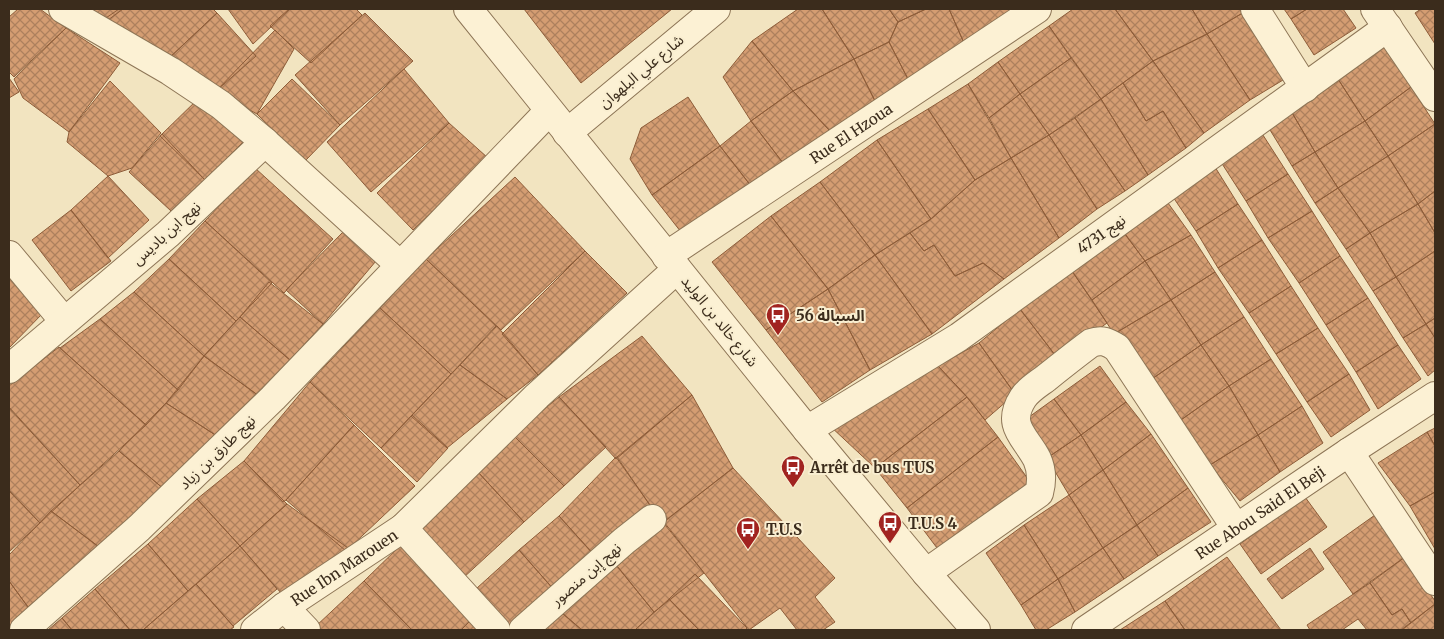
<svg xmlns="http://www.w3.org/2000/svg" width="1444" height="639" viewBox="0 0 1444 639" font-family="Merriweather,'Noto Sans Arabic',serif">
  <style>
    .building { fill: url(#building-cross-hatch); stroke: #8e5d39 }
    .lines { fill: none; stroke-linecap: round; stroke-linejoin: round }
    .minor-casing { stroke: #8d7556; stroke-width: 30 }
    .minor { stroke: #fcf1d4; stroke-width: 28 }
    .labels { text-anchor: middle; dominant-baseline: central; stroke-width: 4; stroke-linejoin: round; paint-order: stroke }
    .street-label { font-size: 15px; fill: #3b2c1c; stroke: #f9eed0 }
    .poi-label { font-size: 15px; font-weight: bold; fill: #3b2c1c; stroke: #f9eed0; text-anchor: start }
  </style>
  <defs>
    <pattern id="building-cross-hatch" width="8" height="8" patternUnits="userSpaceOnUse" patternTransform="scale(1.25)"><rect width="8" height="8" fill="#d49d72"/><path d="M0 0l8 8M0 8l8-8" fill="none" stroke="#ad805d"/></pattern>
  </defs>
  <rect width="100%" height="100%" fill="#f2e4c0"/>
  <path class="building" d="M18,9H40L66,28L14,77L9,72V17Z
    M83,9H123L108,20Z
    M119,9H213L217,13L167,60L103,20Z
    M228,9H290L253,44Z
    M289,9H356L362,15L311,63L270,26Z
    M524,9H672L581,83Z
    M798,9H822L854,59L793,91L752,41Z
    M822,9H889L898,22L889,42L854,59Z
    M889,9H926L898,22Z
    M926,9H949L964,43L910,83L889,42L898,22Z
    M949,9H1016L964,43Z
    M1073,9H1115L1153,61L1101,99L1049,26Z
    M1115,9H1192L1207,34L1153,61Z
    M1192,9H1245L1246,11L1207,34Z
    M1284,9H1307L1291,19Z
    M1307,9H1343L1356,28L1314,55L1291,19Z
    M1421,9H1435V44L1415,13Z
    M1246,11L1288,77L1250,100L1207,34Z
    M217,13L256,56L216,91L167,60Z
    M365,13L413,61L340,125L295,75Z
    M1049,26L1071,58L1020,94L998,62Z
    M66,28L120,63L69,132L23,98L14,79Z
    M275,30L294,49L257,114L216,91Z
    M1207,34L1250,100L1204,133L1153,61Z
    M752,41L793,91L751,121L723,77Z
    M889,42L910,83L875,101L854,59Z
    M1384,46L1411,87L1365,121L1338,79Z
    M1071,58L1101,99L1049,135L1020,94Z
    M854,59L875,101L830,131L793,91Z
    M1153,61L1204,133L1186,148L1163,111L1146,121L1123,83Z
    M998,62L1020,94L989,118L968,84Z
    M404,69L449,123L371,192L327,142Z
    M9,78L19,92L9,98Z
    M292,79L340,125L305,161L257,114Z
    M1338,79L1365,121L1315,152L1291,111Z
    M110,81L161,133L132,168L108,176L67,142L69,132Z
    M1123,83L1146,121L1163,111L1186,148L1148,175L1101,99Z
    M968,84L1011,158L975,180L928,109Z
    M1411,87L1435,124L1388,156L1365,121Z
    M793,91L830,131L783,163L751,121Z
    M1020,94L1049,135L1011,158L989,118Z
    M201,96L245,140L205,180L160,136Z
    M688,97L720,146L652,195L630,159L641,128Z
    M1101,99L1148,175L1125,191L1075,118Z
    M928,109L975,180L931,219L877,140Z
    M1291,111L1315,152L1292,166L1267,125Z
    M1075,118L1125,191L1097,209L1049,135Z
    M751,121L783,163L751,186L720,146Z
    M1365,121L1388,156L1338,188L1315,152Z
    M449,123L488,158L413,230L377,193Z
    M1435,124V191L1418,204L1388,156Z
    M1261,132L1288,174L1246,201L1219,159Z
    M162,134L205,180L171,211L129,172Z
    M1049,135L1097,209L1059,238L1011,158Z
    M877,140L931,219L875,255L820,182Z
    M720,146L751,186L681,232L652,195Z
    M1315,152L1338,188L1315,203L1292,166Z
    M1388,156L1418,204L1370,233L1338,188Z
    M1011,158L1059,238L1004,279L983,263L955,276L934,245L924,251L910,233L931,219L975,180Z
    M1215,167L1238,204L1196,231L1173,197Z
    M255,168L333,239L284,293L205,221Z
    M1288,174L1312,211L1268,238L1246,201Z
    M108,176L149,220L108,258L71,210Z
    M515,177L585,251L501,330L426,259Z
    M820,182L875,255L828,289L771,216Z
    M1338,188L1370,233L1346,249L1315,203Z
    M1435,191V233L1418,204Z
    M1168,203L1191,235L1145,261L1125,234Z
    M1238,204L1262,240L1218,268L1196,231Z
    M1418,204L1435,233V251L1396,277L1370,233Z
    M71,210L111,261L71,291L32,240Z
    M1312,211L1340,256L1299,283L1268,238Z
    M771,216L828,289L766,330L712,262Z
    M205,221L272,283L236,321L169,259Z
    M344,231L376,261L323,324L286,290Z
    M910,233L924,251L934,245L955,276L983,263L1004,279L932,334L875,255Z
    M1370,233L1396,277L1373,291L1346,249Z
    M1125,234L1145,261L1092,300L1072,271Z
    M1191,235L1215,272L1171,300L1145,261Z
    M1262,240L1291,286L1249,313L1218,268Z
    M585,251L627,293L538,375L502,334Z
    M1435,251V318L1426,324L1396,277Z
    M875,255L932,334L870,370L828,289Z
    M1340,256L1368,298L1326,325L1299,283Z
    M169,259L236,321L204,356L134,292Z
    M426,259L496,326L451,374L380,308Z
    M1145,261L1171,300L1114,334L1092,300Z
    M1072,271L1107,323L1058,359L1020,309Z
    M1215,272L1244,317L1201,345L1171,300Z
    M9,273L43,313L9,348Z
    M1396,277L1426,324L1403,338L1373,291Z
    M269,282L323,324L290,360L240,317Z
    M1291,286L1318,328L1276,354L1249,313Z
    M828,289L870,370L822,402L766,330Z
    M134,292L204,356L178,390L100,319Z
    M1368,298L1398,345L1356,372L1326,325Z
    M1171,300L1201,345L1149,381L1114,334Z
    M380,308L451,374L381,448L310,382Z
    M1020,309L1058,359L1015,394L979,343Z
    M240,317L290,360L259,396L204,356Z
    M1244,317L1271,359L1229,386L1201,345Z
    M1435,318V338L1426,324Z
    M100,319L178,390L146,425L60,348Z
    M1426,324L1435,338V370L1428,376L1403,338Z
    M497,326L538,375L507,399L460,365Z
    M1318,328L1349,374L1307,402L1276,354Z
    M642,336L692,395L616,459L559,397Z
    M979,343L1015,394L985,420L967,397L938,366Z
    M1201,345L1229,386L1178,422L1149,381Z
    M1398,345L1421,379L1378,409L1356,372Z
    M59,347L146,425L80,485L9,407V386Z
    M204,356L259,396L220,438L166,403Z
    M1271,359L1302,406L1258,435L1229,386Z
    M460,365L507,399L447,448L411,416Z
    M938,366L967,397L875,468L829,425Z
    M1100,366L1126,402L1081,435L1054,399Z
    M1349,374L1370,410L1331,437L1307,402Z
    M310,382L354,425L286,500L283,502L244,461Z
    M1229,386L1258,435L1210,465L1178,422Z
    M692,395L733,468L662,523L617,457Z
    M559,397L606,447L564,486L513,435Z
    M967,397L998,437L907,508L875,468Z
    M1054,399L1081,435L1047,458L1022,422Z
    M1126,402L1151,434L1103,470L1081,435Z
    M166,403L220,438L165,490L119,451Z
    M1302,406L1323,443L1280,472L1258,435Z
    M9,408L80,485L40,523L9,490Z
    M412,415L448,448L417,482L381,448Z
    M354,425L415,486L346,551L286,500Z
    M1435,428V446L1427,432Z
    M1427,432L1435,446V492L1410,506L1378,463Z
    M1151,434L1188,488L1137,525L1103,470Z
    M513,435L564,486L524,522L477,471Z
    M1081,435L1103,470L1069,495L1047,458Z
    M1258,435L1280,472L1240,501L1210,465Z
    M998,437L1033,486L940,552L907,508Z
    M119,451L165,490L99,547L51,511Z
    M616,457L650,505L595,556L559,516Z
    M244,461L287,504L240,546L197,499Z
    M733,468L835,578L815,597L835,622L823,630H797L780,608L749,630L664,522Z
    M1103,470L1137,525L1103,548L1069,495Z
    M477,471L524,522L462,579L418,532Z
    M1188,488L1211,522L1158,556L1137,525Z
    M9,491L40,523L9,552Z
    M1435,492V549L1410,506Z
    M1069,495L1103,548L1058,579L1024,525Z
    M1305,497L1327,527L1261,574L1240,544Z
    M197,499L240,546L188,591L148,544Z
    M287,504L348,548L281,593L240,546Z
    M51,511L99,547L28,607L9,581V555Z
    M1375,515L1405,557L1353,594L1323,552Z
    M559,516L595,556L555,591L519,550Z
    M662,521L704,573L654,612L613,561Z
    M1024,525L1058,579L1021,605L986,553Z
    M1137,525L1158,556L1124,579L1103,548Z
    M404,542L475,616L461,630H412L364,581Z
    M148,544L188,591L143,630H130L95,589Z
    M240,546L277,589L233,626L196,584Z
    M1103,548L1124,579L1075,612L1058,579Z
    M1310,548L1324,569L1282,599L1267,579Z
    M519,550L555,591L513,629L477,588Z
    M1227,557L1281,630H1185L1165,601Z
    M1405,557L1435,601V604L1411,623L1402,609L1392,615L1370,583Z
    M613,561L654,612L635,630H582L562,613Z
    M695,574L747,628L745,630H699L669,599Z
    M1058,579L1075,612L1046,630H1036L1021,605Z
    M9,581L28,607L9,628Z
    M364,581L412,630H319L315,627Z
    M1370,583L1392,615L1402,609L1411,623L1402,630H1367L1358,619L1342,630H1310L1307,625Z
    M196,584L234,627L230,630H143Z
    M95,589L130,630H72L62,618Z
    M669,599L699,630H635Z
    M1165,601L1185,630H1120Z
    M1435,604V630H1401Z
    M562,613L582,630H540Z
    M475,616L488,630H461Z
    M62,618L72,630H48Z"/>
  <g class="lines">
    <g class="minor-casing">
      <g id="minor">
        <path d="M63,9L170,71L221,105L265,142L400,265"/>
        <path d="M468,9L807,430L926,573L976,630"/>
        <path d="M1255,9L1305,88"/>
        <path d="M1375,9L1435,97"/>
        <path d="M567,133L716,9"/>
        <path d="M9,255L64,321"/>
        <path id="s1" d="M666,256L1037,9"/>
        <path d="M9,369L168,234L265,142"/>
        <path d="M807,430L959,337L1388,27"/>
        <path d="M1349,452L1435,581"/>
        <path d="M926,573L1039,493C1042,482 1042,470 1037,459C1026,437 1005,426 1023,398C1028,390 1038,384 1046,378C1061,366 1076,354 1091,343C1102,339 1108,342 1117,348L1236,528"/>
        <path d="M284,607L306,630"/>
        <path d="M24,630L139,528L273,398L549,111"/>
        <path id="s2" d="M255,630L284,607L403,528"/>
        <path d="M496,630L403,528L537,396L677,269"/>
        <path d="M523,630L624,541L652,519"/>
        <path id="s3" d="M1086,630L1349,452L1435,396"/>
      </g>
    </g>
    <use href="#minor" class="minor"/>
  </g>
  <defs>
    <g id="bus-pin" transform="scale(1.25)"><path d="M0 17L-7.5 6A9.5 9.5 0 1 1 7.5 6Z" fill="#a12320" stroke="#f9eed0"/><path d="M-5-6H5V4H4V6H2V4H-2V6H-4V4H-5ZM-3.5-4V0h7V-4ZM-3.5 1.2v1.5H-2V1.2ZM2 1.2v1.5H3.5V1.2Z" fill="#fff"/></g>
  </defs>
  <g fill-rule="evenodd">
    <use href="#bus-pin" x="778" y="315"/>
    <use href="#bus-pin" x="793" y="467"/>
    <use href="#bus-pin" x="890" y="523"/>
    <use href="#bus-pin" x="748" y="529"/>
  </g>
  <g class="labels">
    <g class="street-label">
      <text transform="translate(641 71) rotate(-40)">شارع علي البلهوان</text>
      <text stroke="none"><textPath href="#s1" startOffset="222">Rue El Hzoua</textPath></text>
      <text transform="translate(166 233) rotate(-42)">نهج ابن باديس</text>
      <text transform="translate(1101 234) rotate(-36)">نهج 4731</text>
      <text transform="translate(720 321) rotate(51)">شارع خالد بن الوليد</text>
      <text transform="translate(217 452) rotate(-44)">نهج طارق بن زياد</text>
      <text stroke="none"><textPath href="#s3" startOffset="210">Rue Abou Said El Beji</textPath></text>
      <text stroke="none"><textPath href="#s2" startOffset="109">Rue Ibn Marouen</textPath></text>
      <text transform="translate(586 574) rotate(-41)">نهج إبن منصور</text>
    </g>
    <g class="poi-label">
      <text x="796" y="315">السبالة 56</text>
      <text x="810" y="467">Arrêt de bus TUS</text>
      <text x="908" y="523">T.U.S 4</text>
      <text x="766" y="529">T.U.S</text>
    </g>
  </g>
  <rect width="1444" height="639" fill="none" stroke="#3b2c1c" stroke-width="20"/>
</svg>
